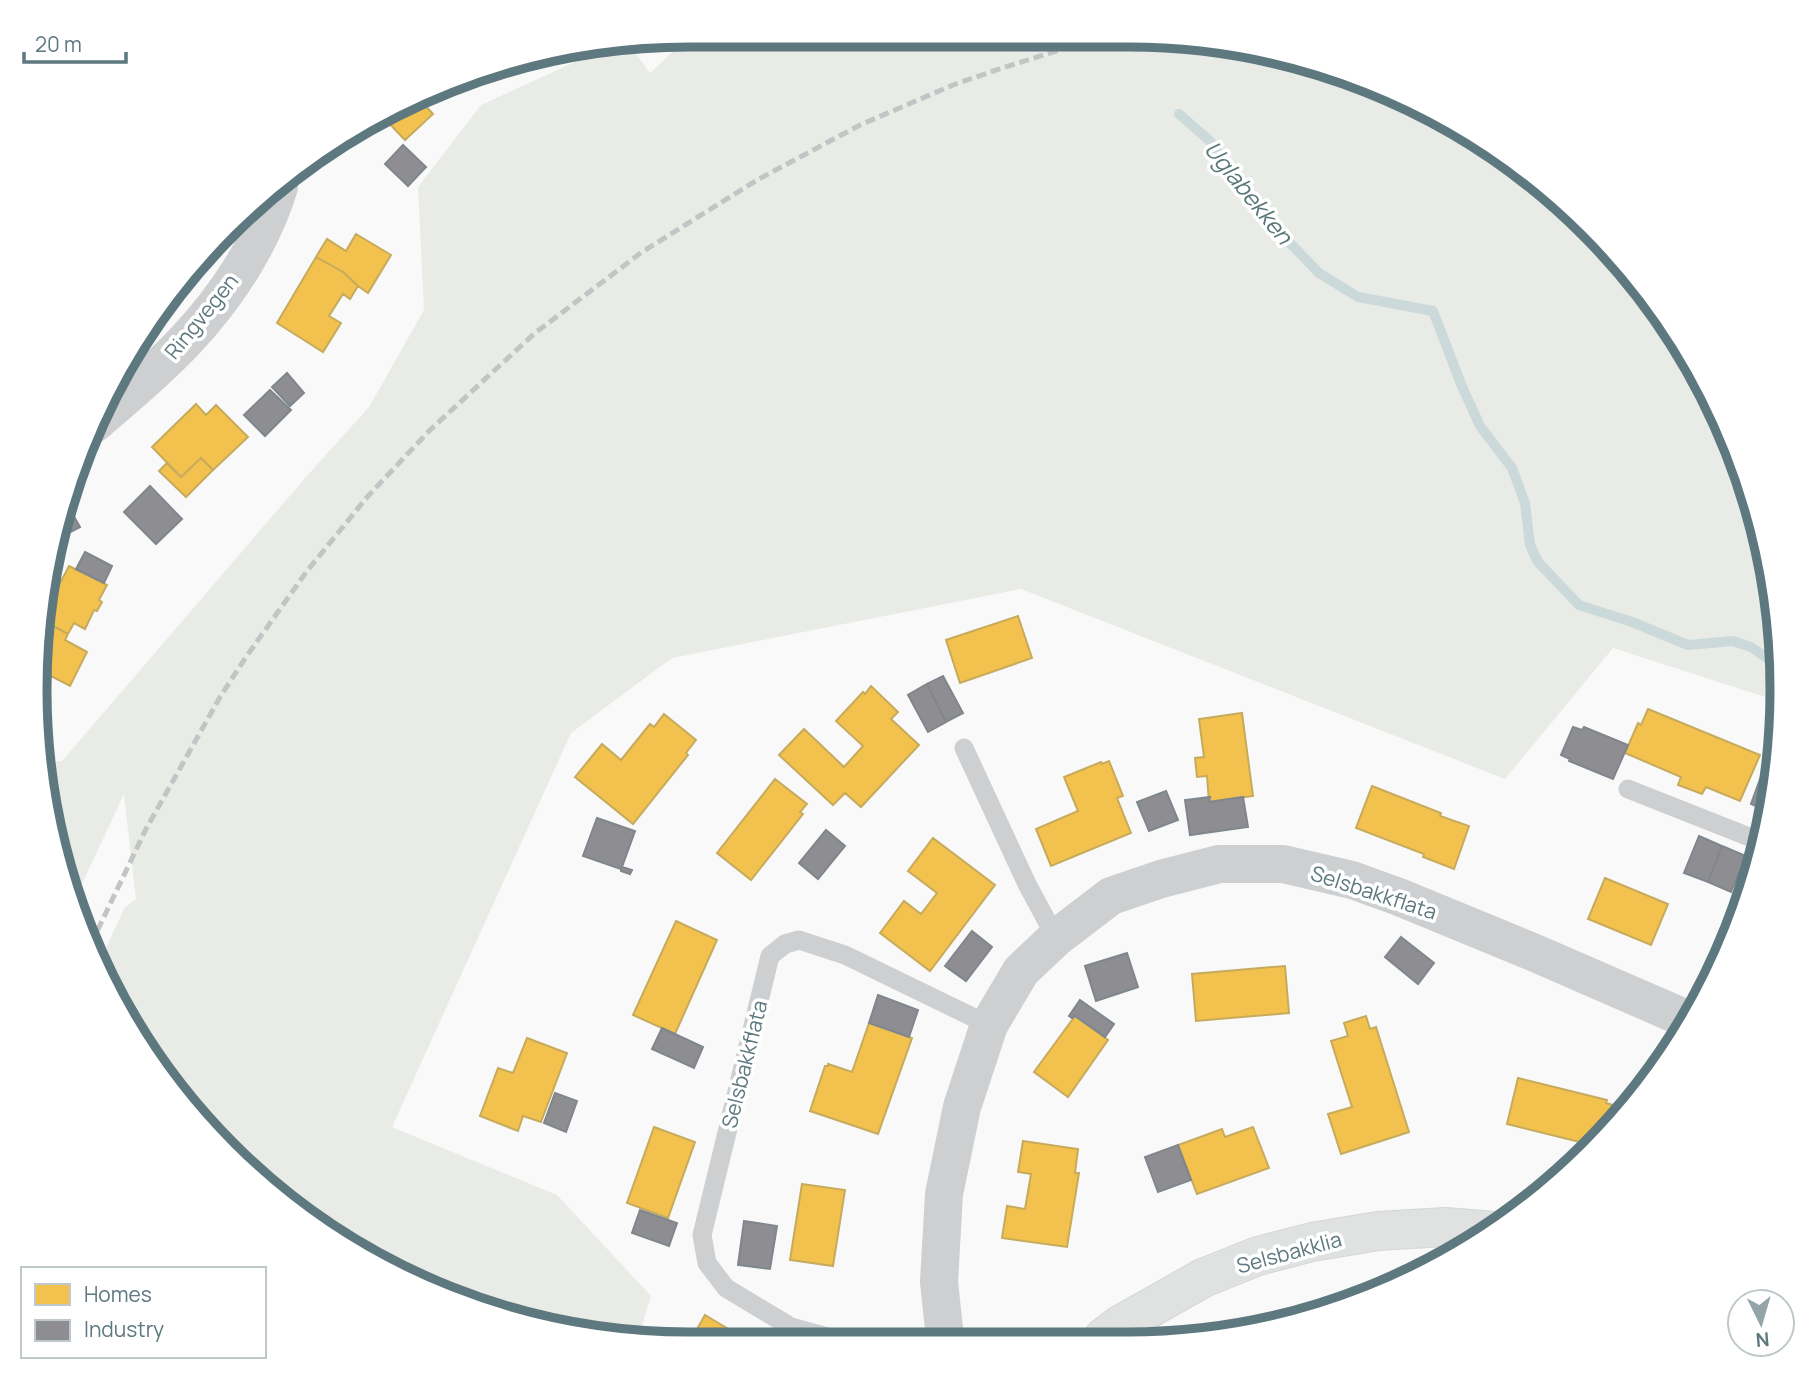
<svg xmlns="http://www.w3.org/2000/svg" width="1817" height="1379" viewBox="0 0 1817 1379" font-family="Manrope,sans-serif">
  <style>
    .green { fill: #e9ebe6 }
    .homes { fill: #f2c14e; stroke: #c6ab5d; stroke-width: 2 }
    .industry { fill: #8d8d92; stroke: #7f878c; stroke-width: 2 }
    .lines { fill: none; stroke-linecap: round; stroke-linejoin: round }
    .stream { stroke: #ccd9da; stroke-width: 10 }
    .secondary-casing { stroke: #d4d6d7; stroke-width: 40 }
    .lane { stroke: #cdcfd0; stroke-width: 19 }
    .street { stroke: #cdcfd0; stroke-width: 38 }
    .secondary { stroke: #e0e2e2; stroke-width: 38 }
    .rail { stroke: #c2c4c5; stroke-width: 5; stroke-dasharray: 10 5; stroke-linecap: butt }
    .labels { text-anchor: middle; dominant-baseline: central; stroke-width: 7; stroke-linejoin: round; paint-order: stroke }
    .street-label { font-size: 21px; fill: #5e787f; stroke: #fff }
    .water-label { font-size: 23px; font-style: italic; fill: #587677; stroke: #fff }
    .rim { fill: none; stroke: #5e787f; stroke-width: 9 }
  </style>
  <rect width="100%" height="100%" fill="#f9f9f9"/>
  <path class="green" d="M690,35L1170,36L1297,57L1417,103L1526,170L1671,326L1732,439L1769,561L1782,689L1781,702L1613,648L1505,779L1021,589L672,658L571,733L392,1127L557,1195L651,1296L638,1338H604L479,1309L362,1256L258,1181L146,1053L100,961L125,907L136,899L124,794L72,905L70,900L43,763L62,761L306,477L369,407L424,310L418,187L481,105L612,45L628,43L650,73Z"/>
  <path class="homes" d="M419,99L433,114L405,140L384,118L376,125L371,119Z
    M356,234L391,255L368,293L358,286L343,272L316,257L327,239L346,251Z
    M316,257L343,272L358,286L350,299L343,294L329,316L341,323L323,352L277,323Z
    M196,404L206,415L216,405L248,437L213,470L201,458L181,477L152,447Z
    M201,458L213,470L186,497L159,471L167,463L181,477Z
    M69,566L107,585L99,600L102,602L97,611L94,610L85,629L74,623L68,634L44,621L46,587L47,586L56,591Z
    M1018,616L1032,658L960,683L946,640Z
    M44,621L68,634L65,640L87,652L70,686L41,671Z
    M871,686L898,712L891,719L919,745L861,807L845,793L833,805L779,755L804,729L844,767L863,746L836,721L863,692L865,694Z
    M1648,709L1760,755L1740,801L1706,787L1702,794L1678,785L1681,777L1625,753L1638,723L1641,725Z
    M1242,713L1253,796L1209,802L1207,776L1197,777L1195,758L1204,757L1199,719Z
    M664,714L696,740L686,753L688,755L633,824L575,777L602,744L621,760L650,724L654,727Z
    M1109,761L1123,796L1117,798L1131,833L1051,866L1036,829L1078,811L1064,777L1101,762L1102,764Z
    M775,779L807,804L800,812L803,814L751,880L717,853Z
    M1372,786L1441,813L1440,816L1469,826L1454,869L1423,857L1424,854L1356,828Z
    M933,838L995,885L930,971L880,933L904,901L921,914L937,893L908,871Z
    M1605,878L1668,904L1651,945L1588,919Z
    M676,921L717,940L675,1034L633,1015Z
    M1726,930L1734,933L1715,973L1709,971Z
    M1285,966L1289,1013L1196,1021L1192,974Z
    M1075,1016L1108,1040L1068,1097L1034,1072Z
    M1366,1016L1370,1029L1376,1027L1409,1132L1341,1154L1328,1114L1352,1107L1331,1041L1348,1036L1344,1023Z
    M869,1023L912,1038L878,1134L810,1111L825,1066H828V1064L852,1072Z
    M527,1038L567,1053L541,1122L523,1116L518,1131L480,1116L498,1068L513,1073Z
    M1518,1078L1607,1100L1606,1103L1620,1107L1616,1121L1602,1138L1598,1137L1596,1146L1507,1124Z
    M654,1127L695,1142L668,1218L627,1203Z
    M1253,1127L1269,1168L1197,1194L1178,1145L1222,1129L1225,1137Z
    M1023,1141L1078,1149L1075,1173H1079L1067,1247L1002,1238L1007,1206L1025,1209L1031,1174L1018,1172Z
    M802,1184L845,1190L833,1266L790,1260Z
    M705,1315L742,1337V1338H692Z"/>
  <path class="industry" d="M403,145L426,167L408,186L385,164Z
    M287,373L304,393L290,406L272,387Z
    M270,390L291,410L265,436L244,415Z
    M150,486L182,519L156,544L124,512Z
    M67,504L80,527L55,540Z
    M85,552L112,566L104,583L76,569Z
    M943,676L963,713L946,722L927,684Z
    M927,684L946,722L928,732L908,695Z
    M1573,727L1582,730L1584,727L1628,745L1613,779L1569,761L1570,759L1561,755Z
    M1763,771L1774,775L1770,812L1751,804Z
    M1166,791L1178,820L1149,831L1137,802Z
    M1210,797L1209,802L1243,797L1248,827L1190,835L1185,800Z
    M597,818L635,831L622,867L632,870L630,874L621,871V869L583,856Z
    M826,830L845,846L818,879L799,863Z
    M1699,836L1722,846L1708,882L1684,873Z
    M1722,846L1746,856L1731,892L1708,882Z
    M972,931L992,947L966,981L945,966Z
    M1401,937L1434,963L1418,984L1385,957Z
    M1127,953L1138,987L1096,1001L1085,966Z
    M878,995L918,1010L909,1037L869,1023Z
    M1080,1000L1114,1024L1105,1037L1075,1016L1072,1018L1069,1016Z
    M662,1028L703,1047L694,1068L652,1049Z
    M555,1093L577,1101L566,1132L544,1123Z
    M1178,1145L1191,1180L1158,1192L1145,1157Z
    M640,1210L677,1223L669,1246L632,1233Z
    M744,1221L777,1226L770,1269L738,1265Z"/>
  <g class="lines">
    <path class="stream" d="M1179,114L1210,141L1260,212L1319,273L1358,297L1433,311L1461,384L1480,426L1512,468L1525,503L1530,545L1538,562L1579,605L1632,622L1688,645L1733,641L1751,647L1780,667"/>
    <g class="secondary-casing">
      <path id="secondary" d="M1103,1338L1120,1325L1203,1278L1258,1256L1312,1242L1378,1231L1445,1227L1494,1231"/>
    </g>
    <path class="lane" d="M964,748L1027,884L1056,938
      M1628,789L1762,842
      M831,1338L791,1327L726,1288L707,1263L702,1235L770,956L785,944L799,940L845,955L989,1025"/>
    <path class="street" d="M94,424C125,397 157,371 185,341C226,298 262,243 279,187
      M945,1338L939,1282L944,1194L962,1107L989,1025L1021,971L1056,938L1111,896L1161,879L1219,864H1283L1352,880L1399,897L1535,953L1689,1020"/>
    <use href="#secondary" class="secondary"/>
    <path class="rail" d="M91,944L146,829L220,697L246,657L307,571L368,496L430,430L535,333L642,252L757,180L860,125L953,85L1002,68L1104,36"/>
  </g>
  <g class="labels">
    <g class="street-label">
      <text transform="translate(201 316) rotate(-51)">Ringvegen</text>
      <text transform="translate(1374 892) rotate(18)">Selsbakkflata</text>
      <text transform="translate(744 1064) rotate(-76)">Selsbakkflata</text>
      <text transform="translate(1289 1252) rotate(-15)">Selsbakklia</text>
    </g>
    <g class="water-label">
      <text transform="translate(1249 192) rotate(51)">Uglabekken</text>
    </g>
  </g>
  <path d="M0 0H1817V1379H0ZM689 47H1128A642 642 0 0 1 1770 689V690A642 642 0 0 1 1128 1332H689A642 642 0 0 1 47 690V689A642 642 0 0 1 689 47Z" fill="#fff" fill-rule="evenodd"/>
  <path class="rim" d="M689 47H1128A642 642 0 0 1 1770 689V690A642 642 0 0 1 1128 1332H689A642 642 0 0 1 47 690V689A642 642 0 0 1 689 47Z"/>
  <rect x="21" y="1267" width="245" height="91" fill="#ffffff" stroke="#bfc9cc" stroke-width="2"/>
  <rect x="35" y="1284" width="35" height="21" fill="#f2c14e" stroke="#bfc9cc" stroke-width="2"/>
  <text x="84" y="1302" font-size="21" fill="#5e787f">Homes</text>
  <rect x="35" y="1320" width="35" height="21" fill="#8d8d92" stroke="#bfc9cc" stroke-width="2"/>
  <text x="84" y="1337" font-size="21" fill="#5e787f">Industry</text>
  <g transform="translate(1761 1323) rotate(175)"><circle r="33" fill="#ffffff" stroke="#bfc9cc" stroke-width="2"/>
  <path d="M0-5L12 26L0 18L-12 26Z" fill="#94a5aa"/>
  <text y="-10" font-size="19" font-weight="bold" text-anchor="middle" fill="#5e787f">N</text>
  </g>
  <path d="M24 52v10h102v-10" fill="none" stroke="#5e787f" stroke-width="3.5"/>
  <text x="35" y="52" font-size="21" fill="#5e787f" stroke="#ffffff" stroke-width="5" paint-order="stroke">20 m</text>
</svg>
